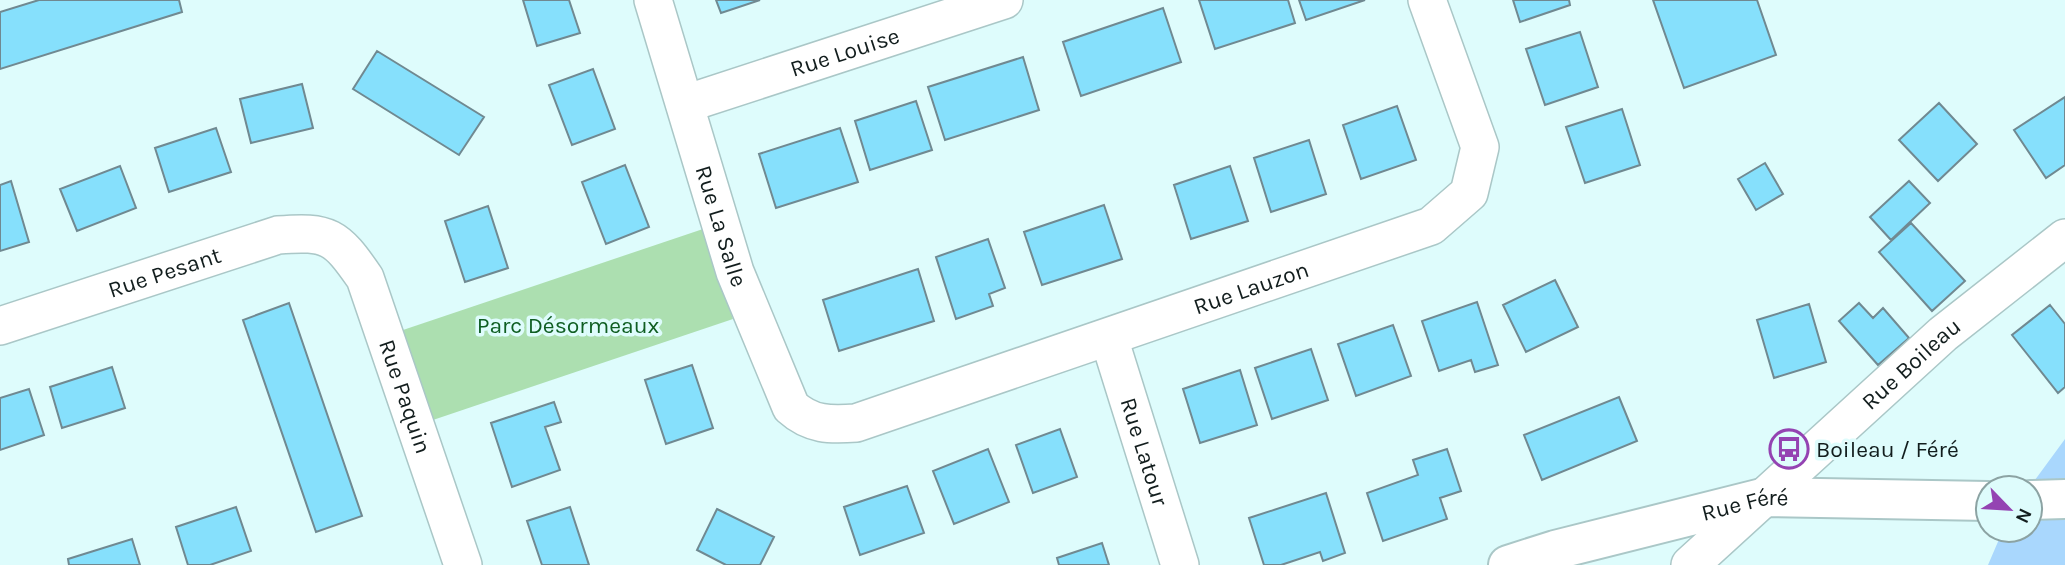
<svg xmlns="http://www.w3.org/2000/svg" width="2065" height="565" viewBox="0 0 2065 565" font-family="Karla,sans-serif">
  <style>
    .green { fill: #acdfb0 }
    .water { fill: #a9d7fd }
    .building { fill: #86e0fc; stroke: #708991; stroke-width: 2 }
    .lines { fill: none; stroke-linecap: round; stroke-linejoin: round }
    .minor-casing { stroke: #aac7c7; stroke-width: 40 }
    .tertiary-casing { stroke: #aac7c7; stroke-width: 42 }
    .minor { stroke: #fff; stroke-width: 37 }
    .tertiary { stroke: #fff; stroke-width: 38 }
    .labels { text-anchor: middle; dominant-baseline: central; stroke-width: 7; stroke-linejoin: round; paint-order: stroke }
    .street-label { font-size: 23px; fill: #121d1d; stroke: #defcfc }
    .park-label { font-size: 23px; fill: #0f5e22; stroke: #defcfc }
    .poi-label { font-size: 23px; fill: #121d1d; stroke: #defcfc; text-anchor: start }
  </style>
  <rect width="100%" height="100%" fill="#defcfc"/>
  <path class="green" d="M703,229L733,319L433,420L403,330Z"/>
  <path class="water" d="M2065,439V565H1988L2003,530H2030L2029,488Z"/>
  <path class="building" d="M39,0H179L182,12L0,69V12Z
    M523,0H569L580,33L537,46Z
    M716,0H760L721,13Z
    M1199,0H1288L1295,23L1215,49Z
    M1299,0H1365L1306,20Z
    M1513,0H1569L1570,5L1520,22Z
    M1653,0H1757L1776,55L1684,88Z
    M1163,8L1181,62L1081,96L1063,42Z
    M1580,32L1598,87L1545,105L1526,49Z
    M377,51L484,117L459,155L353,89Z
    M1023,57L1039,110L945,140L928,87Z
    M593,69L615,129L572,145L549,85Z
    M302,84L313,128L251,143L240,99Z
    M2065,97V165L2046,178L2014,130Z
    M916,101L932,150L870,170L855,121Z
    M1939,103L1977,144L1938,181L1899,140Z
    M1397,106L1416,160L1361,179L1343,125Z
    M1622,109L1640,165L1585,183L1566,127Z
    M216,128L231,172L169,192L155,148Z
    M840,128L858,182L776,208L759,154Z
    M1309,140L1326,194L1271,212L1254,158Z
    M1765,163L1783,194L1756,210L1738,179Z
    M625,165L649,227L606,244L582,182Z
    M120,166L136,208L77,231L60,189Z
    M1230,166L1248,221L1191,239L1174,185Z
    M11,181L29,242L0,251V185Z
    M1909,181L1930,203L1891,240L1870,217Z
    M1104,205L1122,259L1042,285L1024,232Z
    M488,206L508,268L465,282L445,221Z
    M1911,223L1965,281L1932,311L1879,252Z
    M988,239L1005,288L989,294L993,306L956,319L936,257Z
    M918,269L934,321L839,351L823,300Z
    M1555,280L1578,327L1526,352L1503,305Z
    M1477,302L1498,365L1475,372L1471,360L1439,371L1422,321Z
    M289,303L362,516L316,532L243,320Z
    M1859,303L1873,318L1883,308L1909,338L1878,365L1839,321Z
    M1809,304L1826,362L1774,378L1757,320Z
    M2050,305L2065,324V387L2058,393L2012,335Z
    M1393,325L1411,376L1356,396L1338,344Z
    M1311,349L1328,400L1272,419L1255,368Z
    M692,365L713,428L666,444L645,380Z
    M112,367L125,408L62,428L50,387Z
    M1240,370L1257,425L1200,443L1183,389Z
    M29,389L44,435L0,450V398Z
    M1619,397L1637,441L1542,480L1524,435Z
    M554,402L561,422L545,427L560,470L512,487L491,423Z
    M1060,429L1077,477L1033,493L1016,445Z
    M988,449L1009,502L954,524L933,471Z
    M1447,449L1461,491L1440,498L1447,519L1383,541L1367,493L1418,475L1413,460Z
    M907,486L924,533L860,555L844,507Z
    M1326,493L1345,553L1323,561L1320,552L1281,565H1264L1249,518Z
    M236,507L251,551L210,565H188L176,527Z
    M570,507L589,565H542L527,521Z
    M717,509L774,537L760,565H726L697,550Z
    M132,539L140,565H69L68,559Z
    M1102,543L1109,565H1059L1057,558Z"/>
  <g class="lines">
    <g class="minor-casing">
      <g id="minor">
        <path id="s1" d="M653,0L735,272L791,407C811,425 830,425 856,423L1431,226L1469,193L1480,147L1427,0"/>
        <path id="s2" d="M685,104L1004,0"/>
        <path id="s3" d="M0,326L278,235C329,231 336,236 365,278L463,565"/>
        <path id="s4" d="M1109,338L1180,565"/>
        <path id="s5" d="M1690,565L1943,334L2065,238"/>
      </g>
    </g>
    <g class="tertiary-casing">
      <g id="tertiary">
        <path d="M2030,500L2065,499"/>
        <path id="s6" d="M1508,565L1555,550L1766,497L1988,501"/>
      </g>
    </g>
    <use href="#minor" class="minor"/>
    <use href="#tertiary" class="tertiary"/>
  </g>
  <defs>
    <g id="bus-ring" transform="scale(2.0125)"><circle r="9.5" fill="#defcfc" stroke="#9443b2" stroke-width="1.5"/><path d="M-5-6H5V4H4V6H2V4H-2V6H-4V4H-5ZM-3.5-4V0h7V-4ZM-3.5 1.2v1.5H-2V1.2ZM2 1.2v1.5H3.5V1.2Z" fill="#9443b2"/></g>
  </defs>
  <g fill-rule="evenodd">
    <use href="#bus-ring" x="1789" y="449"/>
  </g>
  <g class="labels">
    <g class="street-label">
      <text stroke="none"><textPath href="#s2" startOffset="168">Rue Louise</textPath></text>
      <text stroke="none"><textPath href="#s1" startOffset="236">Rue La Salle</textPath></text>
      <text stroke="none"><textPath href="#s3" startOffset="173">Rue Pesant</textPath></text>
      <text stroke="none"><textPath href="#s1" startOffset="917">Rue Lauzon</textPath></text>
      <text stroke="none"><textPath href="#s5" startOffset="299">Rue Boileau</textPath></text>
      <text stroke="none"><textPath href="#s3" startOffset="523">Rue Paquin</textPath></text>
      <text stroke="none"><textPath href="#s4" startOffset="119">Rue Latour</textPath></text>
      <text stroke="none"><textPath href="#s6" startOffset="245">Rue Féré</textPath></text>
    </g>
    <g class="park-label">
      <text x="568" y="325">Parc Désormeaux</text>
    </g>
    <g class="poi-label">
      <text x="1816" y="449">Boileau / Féré</text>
    </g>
  </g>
  <g transform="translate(2009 509) rotate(115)"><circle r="33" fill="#defcfc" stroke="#8ca3a3" stroke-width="2"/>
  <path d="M0-5L12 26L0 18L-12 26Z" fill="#9443b2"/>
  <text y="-10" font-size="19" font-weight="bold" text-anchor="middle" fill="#121d1d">N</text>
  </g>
</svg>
